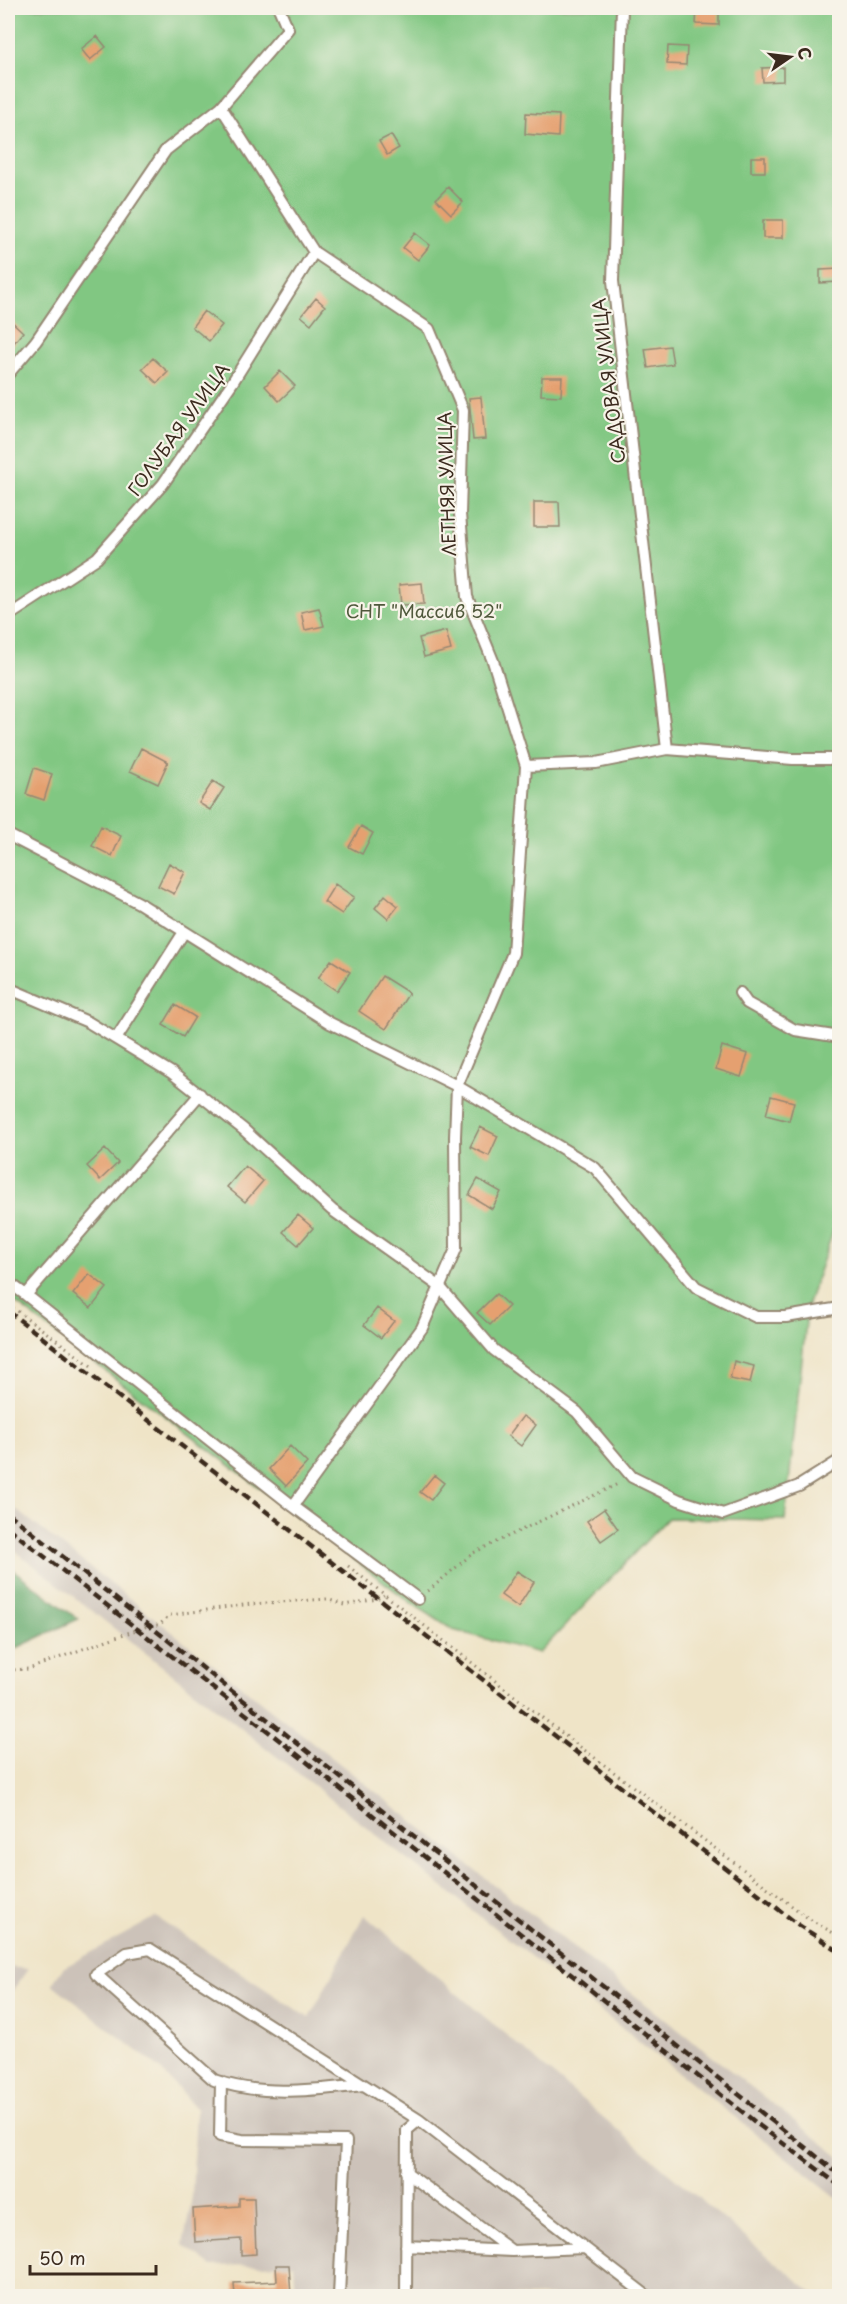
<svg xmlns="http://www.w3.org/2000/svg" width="847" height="2304" viewBox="0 0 847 2304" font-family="'Playpen Sans',sans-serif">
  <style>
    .industrial { fill: #ccc2b9 }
    .green { fill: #81c782; stroke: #5e7850; stroke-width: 1.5 }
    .forest { fill: #68ac70; stroke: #526b47; stroke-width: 1.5 }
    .building { fill: #e5a070 }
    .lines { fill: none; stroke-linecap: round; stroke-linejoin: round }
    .service-casing { stroke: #958772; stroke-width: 14 }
    .path { stroke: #958772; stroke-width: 3; stroke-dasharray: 1.5 4.5; stroke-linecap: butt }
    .service { stroke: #fff; stroke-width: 10 }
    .rail { stroke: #3b2a1e; stroke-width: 4.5; stroke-dasharray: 9 4.5; stroke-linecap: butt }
    .labels { text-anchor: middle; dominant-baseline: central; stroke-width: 4.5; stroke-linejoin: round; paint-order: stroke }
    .street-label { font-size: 18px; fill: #3b2a1e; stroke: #f7f3e8 }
    .park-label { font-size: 18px; fill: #50593c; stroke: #f7f3e8 }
  </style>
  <rect width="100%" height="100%" fill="#f7f3e8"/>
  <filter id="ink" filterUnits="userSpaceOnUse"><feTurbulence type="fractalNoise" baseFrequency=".0167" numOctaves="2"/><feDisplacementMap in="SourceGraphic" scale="12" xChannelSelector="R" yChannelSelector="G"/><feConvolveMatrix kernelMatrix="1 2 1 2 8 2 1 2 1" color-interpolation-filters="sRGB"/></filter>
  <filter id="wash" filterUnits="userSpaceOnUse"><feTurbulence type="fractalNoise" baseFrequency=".008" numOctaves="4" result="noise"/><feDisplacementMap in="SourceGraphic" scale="24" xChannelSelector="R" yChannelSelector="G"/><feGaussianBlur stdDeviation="1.35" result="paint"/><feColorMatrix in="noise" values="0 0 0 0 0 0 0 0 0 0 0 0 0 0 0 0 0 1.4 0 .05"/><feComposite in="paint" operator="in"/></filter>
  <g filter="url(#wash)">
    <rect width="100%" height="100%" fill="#efe4c7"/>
    <path class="industrial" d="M8,1503L839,2156V2199L8,1545Z
      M364,1915L753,2244L817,2296H296L294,2264L212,2266L183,2245L192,2197L196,2108L158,2067L52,1984L63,1968L156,1917L309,2018Z
      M8,1967L28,1969L8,1997Z"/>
    <path class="green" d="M8,8H839L840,1212L808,1303L785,1520L668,1518L539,1653L453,1630L410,1602L8,1297Z"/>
    <path class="forest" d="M8,1566L78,1619L8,1652Z"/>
    <g id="blocks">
      <path class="building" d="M697,8H719V25L696,24Z
        M97,36L106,47L90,60L81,49Z
        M668,46L687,47L686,65L667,64Z
        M783,67V81L763,82L762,68Z
        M526,113L559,115L558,137L525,134Z
        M391,135L399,148L387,155L379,141Z
        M751,157H765V172H751Z
        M448,187L463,202L451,214L436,199Z
        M763,220H783V238H763Z
        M415,233L430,245L418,260L403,248Z
        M840,269V282L820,283V270Z
        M316,298L325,306L311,324L301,316Z
        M204,311L222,325L209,341L192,327Z
        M8,318L23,332L8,350Z
        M670,346L673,364L648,368L645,349Z
        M153,358L168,372L157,383L142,369Z
        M280,371L295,386L279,401L265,386Z
        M542,377H562L561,396L541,395Z
        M481,397L485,439L473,440L469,398Z
        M534,502H559L560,527H534Z
        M422,583L424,604L401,605L399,585Z
        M319,608L324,626L305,630L301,612Z
        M446,631L451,650L424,657L419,638Z
        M141,748L168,762L158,784L130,771Z
        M34,768L52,774L44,800L26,794Z
        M213,781L224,788L210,810L199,803Z
        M101,826L121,836L112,856L92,846Z
        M361,826L373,833L362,854L349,847Z
        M169,863L185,872L174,894L158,886Z
        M335,884L354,897L342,914L324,902Z
        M385,895L398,906L388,919L375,908Z
        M331,960L350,972L337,991L318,978Z
        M382,976L409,993L386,1029L359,1011Z
        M175,1005L195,1017L183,1037L163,1025Z
        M722,1046L748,1054L741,1077L716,1069Z
        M771,1096L794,1102L789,1121L766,1115Z
        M480,1127L498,1136L489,1156L470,1147Z
        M105,1149L118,1163L100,1180L87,1166Z
        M245,1166L263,1181L245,1202L227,1187Z
        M478,1179L501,1192L492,1209L469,1195Z
        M298,1215L313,1228L298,1245L283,1232Z
        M89,1274L107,1288L91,1308L73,1294Z
        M496,1294L509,1306L490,1325L477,1313Z
        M377,1308L394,1321L381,1338L364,1325Z
        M734,1361L754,1366L750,1383L730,1379Z
        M523,1416L536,1425L521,1446L508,1436Z
        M290,1446L307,1463L286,1486L269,1469Z
        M434,1475L444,1483L431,1500L420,1492Z
        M604,1509L618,1529L601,1541L587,1521Z
        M517,1571L534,1582L518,1607L501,1595Z
        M239,2198H254L256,2254L241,2255V2239L195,2242L193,2209L239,2206Z
        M276,2265H289L291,2296H235L234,2283L277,2281Z"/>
    </g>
  </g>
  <g filter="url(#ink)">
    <use href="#blocks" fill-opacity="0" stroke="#958772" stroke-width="1.5"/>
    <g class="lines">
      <g class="service-casing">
        <path id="service" d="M622,8L613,281L667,749
          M8,374L36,341L166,150L221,107L288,29L279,8
          M8,616L97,558L163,484L232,383L314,252
          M526,766L596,763L667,749L793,759H840
          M8,835L139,903L330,1023L457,1086L513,953L526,766L493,661L467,597L460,514L463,410L429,329L314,252L221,107
          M8,988L88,1022L172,1073L243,1129L332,1210L439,1286L494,1350L577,1412L632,1477L679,1500L723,1514L799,1486L839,1461L840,1458
          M740,993L747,1003L795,1030L840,1037
          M116,1039L184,932
          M8,1282L26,1295L200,1094
          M26,1295L293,1506L418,1599
          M293,1506L422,1328L456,1249L455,1137L457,1086L595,1168L696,1287L756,1317H786L840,1308
          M221,2082L220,2136L242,2140L346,2141L339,2296
          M363,2085C314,2090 261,2097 214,2080L96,1974L127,1953L150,1949L419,2120
          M406,2246L512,2251L406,2172
          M512,2251L584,2248
          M406,2296L407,2130L419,2120L647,2296"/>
      </g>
      <path class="path" d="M8,1304L94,1368
        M348,1566L567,1737L808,1918L840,1937
        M428,1591L473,1553L620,1483
        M8,1670L29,1669L107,1640L151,1625H159L170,1615L251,1604L327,1599L344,1605L377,1599L384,1595"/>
      <use href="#service" class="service"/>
      <path class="rail" d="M8,1311L800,1926L840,1952
        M8,1513L840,2175
        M8,1528L283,1743L760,2126L840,2186"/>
    </g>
  </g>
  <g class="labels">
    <g class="street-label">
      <text transform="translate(608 381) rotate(-97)">САДОВАЯ УЛИЦА</text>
      <text transform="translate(178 429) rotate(-54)">ГОЛУБАЯ УЛИЦА</text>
      <text transform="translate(446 484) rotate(-92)">ЛЕТНЯЯ УЛИЦА</text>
    </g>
    <g class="park-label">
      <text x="424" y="610">СНТ "Массив 52"</text>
    </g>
  </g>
  <rect width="847" height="2304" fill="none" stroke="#f7f3e8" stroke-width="30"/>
  <g transform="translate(790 57) rotate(76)" stroke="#f7f3e8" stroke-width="4.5" paint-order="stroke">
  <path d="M0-4.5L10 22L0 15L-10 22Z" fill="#3b2a1e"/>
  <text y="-9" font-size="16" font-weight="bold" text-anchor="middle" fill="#3b2a1e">С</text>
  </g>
  <path d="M30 2265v9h126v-9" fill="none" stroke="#3b2a1e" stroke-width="3"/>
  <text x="39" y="2265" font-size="18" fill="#3b2a1e" stroke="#f7f3e8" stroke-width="4.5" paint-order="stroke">50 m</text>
</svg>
